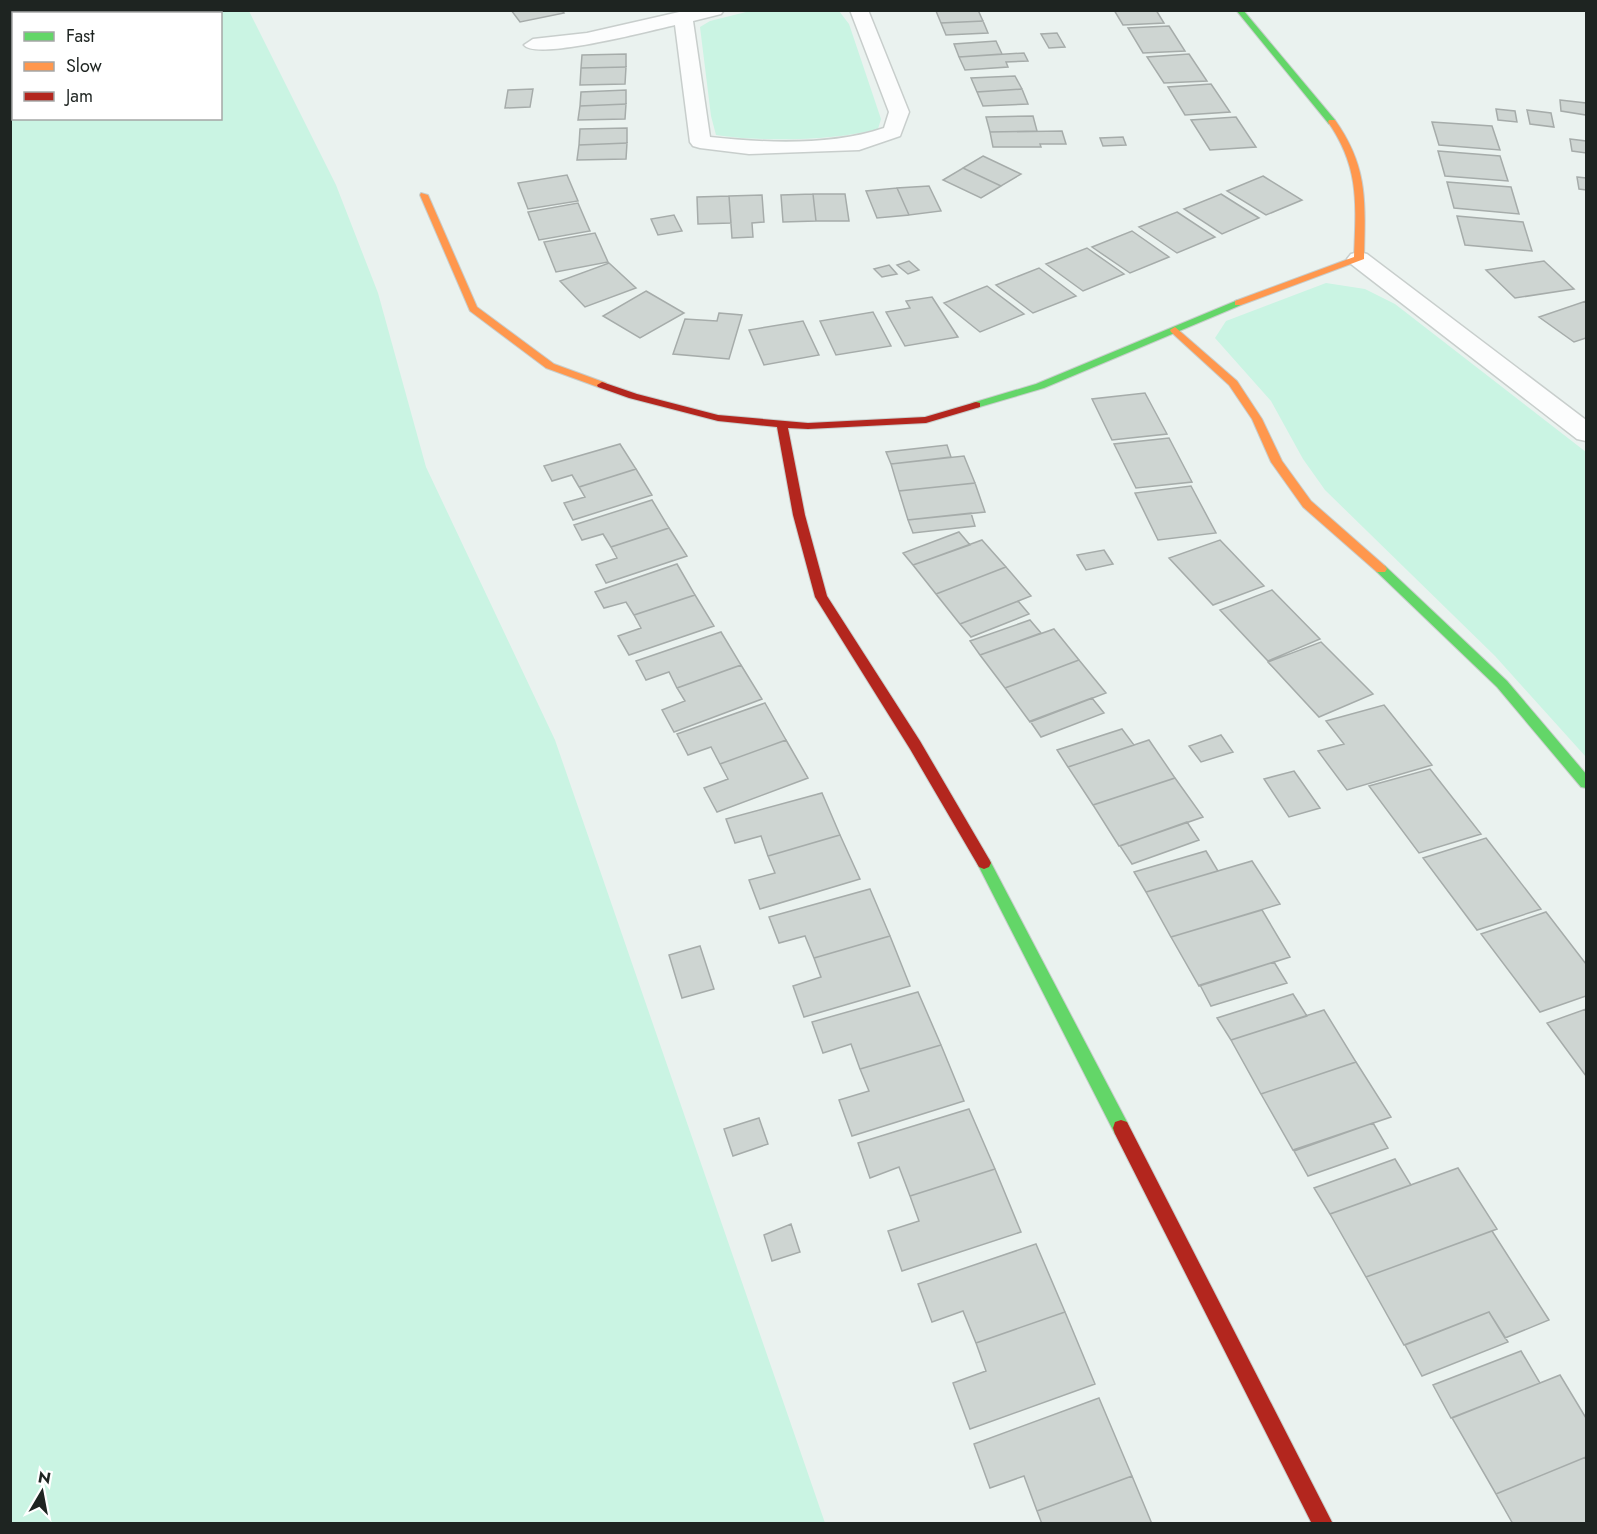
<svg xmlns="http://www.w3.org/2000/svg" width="1597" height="1534" viewBox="0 0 1597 1534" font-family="Jost,sans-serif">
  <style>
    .green { fill: #caf4e3; fill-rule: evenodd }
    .building { fill: #ced5d2; stroke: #a6acaa; stroke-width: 1.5 }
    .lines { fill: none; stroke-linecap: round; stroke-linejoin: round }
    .street-casing { stroke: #c8cecc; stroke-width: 3 }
    .fast-casing { stroke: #c8cecc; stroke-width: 2 }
    .slow-casing { stroke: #c8cecc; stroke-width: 2 }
    .jam-casing { stroke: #c8cecc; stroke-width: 2 }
    .street { fill: #fcfdfd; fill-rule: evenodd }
    .fast { fill: #63d668; fill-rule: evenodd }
    .slow { fill: #ff974d; fill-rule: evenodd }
    .jam { fill: #b3261e; fill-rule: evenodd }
  </style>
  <rect width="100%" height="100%" fill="#eaf2ef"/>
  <path class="green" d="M10,11H249L336,185L378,293L426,467L555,740L825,1523H11ZM14,14H220V118H14Z
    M750,11H839L849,24L881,119L878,129C834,141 761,142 716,135L711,116L700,27L710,21Z
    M1326,283L1365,289L1395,304L1586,452V757L1495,656L1325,490L1303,459L1271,401L1215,338L1226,321Z"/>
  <path class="building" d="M511,10H562L564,13L520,22Z
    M978,10L983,21L941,23L936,11Z
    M1114,10H1156L1164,23L1123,25Z
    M983,21L988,33L946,35L941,23Z
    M1169,26L1185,51L1143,53L1128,28Z
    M1057,33L1065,47L1049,48L1041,34Z
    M996,41L1002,54L959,57L954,44Z
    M1024,53L1028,61L1006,62L1008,67L965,70L959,57Z
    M626,54V67L581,68L582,55Z
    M1189,54L1207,81L1164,83L1147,57Z
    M626,67L625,84L580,85L581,68Z
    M1015,76L1022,89L977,92L971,78Z
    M1211,84L1230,112L1185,115L1168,87Z
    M533,89L530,107L505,108L508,90Z
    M1022,89L1028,104L983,106L977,92Z
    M626,90V104L580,106L581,92Z
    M1560,100L1586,103V115L1561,111Z
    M626,104L625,119L578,120L580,106Z
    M1496,109L1515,111L1517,122L1498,120Z
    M1527,110L1551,113L1554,127L1530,124Z
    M1033,116L1037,131L990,132L986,117Z
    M1236,117L1256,147L1210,150L1191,120Z
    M1432,122L1492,126L1500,150L1439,145Z
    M627,128V143L579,145L580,129Z
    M1062,131L1066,144H1040L1041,147H993L990,132Z
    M1123,137L1126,145L1103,146L1100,138Z
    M1570,139L1586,141V153L1572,151Z
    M627,143L626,159L577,160L579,145Z
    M1438,151L1500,156L1508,181L1445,176Z
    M983,156L1021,174L1001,186L963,168Z
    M963,168L1001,186L981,198L943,180Z
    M567,175L578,201L528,209L518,183Z
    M1263,176L1302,200L1266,215L1227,191Z
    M1577,177L1586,178V190L1579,189Z
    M1447,182L1511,187L1519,214L1454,208Z
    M929,186L941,211L909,215L897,188Z
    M897,188L909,215L877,218L866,191Z
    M813,194L816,221L783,222L781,195Z
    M813,194H845L849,221H816Z
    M1221,194L1259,218L1222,234L1184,209Z
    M762,195L764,222L752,223L753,237L732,238L729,196Z
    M729,196L731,223L698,224L697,197Z
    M578,203L590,231L539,240L528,212Z
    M1177,212L1215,237L1177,253L1139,227Z
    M674,215L682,231L658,235L651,219Z
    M1457,216L1523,222L1532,251L1465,245Z
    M1132,231L1169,257L1130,273L1092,247Z
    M595,233L608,262L556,272L544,242Z
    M1087,248L1124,274L1083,291L1046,264Z
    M909,261L919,270L908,274L897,265Z
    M1544,261L1574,289L1515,298L1486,270Z
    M609,263L636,288L585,307L560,281Z
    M889,265L897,274L882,277L874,269Z
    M1039,268L1076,296L1033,313L996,285Z
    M987,286L1024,314L980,332L944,303Z
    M646,291L684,313L640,338L603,316Z
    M932,297L958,337L905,346L886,312L910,308L906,301Z
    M1586,301V338L1574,342L1539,317Z
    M873,312L891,346L836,355L820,321Z
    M719,313L742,315L729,359L673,354L685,319L717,321Z
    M803,321L819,355L764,365L749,330Z
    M1145,393L1167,434L1112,440L1092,399Z
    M1169,438L1192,482L1136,488L1114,444Z
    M620,444L636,469L579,487L572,475L552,481L544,466Z
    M947,445L951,457L891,464L886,452Z
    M964,456L975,483L899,491L891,464Z
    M636,469L652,495L573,520L564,503L585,497L579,487Z
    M975,483L985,512L908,520L899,491Z
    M1191,486L1216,533L1158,540L1135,493Z
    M652,500L669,528L611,547L603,534L582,540L574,525Z
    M971,513L975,526L913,533L908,520Z
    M669,528L687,556L606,583L596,565L617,558L611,547Z
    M959,532L970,545L913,565L903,553Z
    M982,540L1006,567L936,594L913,565Z
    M1220,540L1264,586L1213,605L1169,558Z
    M1104,550L1113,564L1086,570L1077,555Z
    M677,564L695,595L634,615L626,602L604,608L595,592Z
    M1006,567L1031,596L960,624L936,594Z
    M1272,590L1320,639L1268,661L1220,610Z
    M695,595L714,626L629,655L618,636L641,628L634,615Z
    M1018,601L1029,614L971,637L960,624Z
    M1030,620L1041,633L980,655L970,641Z
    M1054,629L1079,660L1005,688L980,655Z
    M721,632L741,665L677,688L669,672L646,680L636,661Z
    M1321,642L1373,694L1319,717L1268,662Z
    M1079,660L1106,693L1030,722L1005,688Z
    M741,665L762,699L674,732L662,710L685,701L677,688Z
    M1092,698L1104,713L1041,737L1030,721Z
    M765,703L786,740L720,764L711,747L688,755L677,734Z
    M1384,705L1432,765L1347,790L1318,751L1344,744L1326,721Z
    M1122,729L1134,745L1068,767L1057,750Z
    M1221,735L1233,752L1201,762L1189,746Z
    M786,740L808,778L717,812L704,788L728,779L720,764Z
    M1149,740L1175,778L1093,805L1068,767Z
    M1430,769L1481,834L1419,853L1369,786Z
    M1294,771L1320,808L1289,817L1264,779Z
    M1175,778L1203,817L1119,846L1093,805Z
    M822,793L840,835L768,856L761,836L735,843L726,819Z
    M1187,822L1199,840L1132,864L1120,846Z
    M840,835L860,879L760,909L749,880L775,873L768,856Z
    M1486,838L1541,909L1477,930L1423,858Z
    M1206,851L1218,871L1146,892L1134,872Z
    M1252,861L1280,904L1171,937L1146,892Z
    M870,889L890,936L814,958L805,936L779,943L769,917Z
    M1262,910L1290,957L1199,986L1171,937Z
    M1546,912L1586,964V996L1540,1012L1481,934Z
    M890,936L910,986L804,1017L793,986L821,977L814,958Z
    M700,946L714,989L682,998L669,955Z
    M1274,962L1287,983L1211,1006L1200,985Z
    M918,992L941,1045L860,1069L851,1044L823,1053L812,1022Z
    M1293,994L1307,1016L1231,1040L1217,1018Z
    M1586,1009V1076L1547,1023Z
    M1324,1010L1356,1062L1261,1094L1231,1040Z
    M941,1045L964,1101L852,1136L839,1100L869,1091L860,1069Z
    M1356,1062L1391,1117L1293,1150L1261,1094Z
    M969,1109L995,1169L910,1196L899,1167L870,1178L858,1143Z
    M759,1118L768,1144L733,1156L724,1129Z
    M1373,1123L1388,1148L1308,1176L1294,1151Z
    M1395,1159L1411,1185L1330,1214L1314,1188Z
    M1458,1168L1497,1229L1366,1277L1330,1214Z
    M995,1169L1021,1232L902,1271L888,1231L919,1221L910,1196Z
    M791,1224L800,1252L772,1261L764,1235Z
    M1492,1231L1549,1320L1505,1338L1489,1312L1404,1345L1366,1277Z
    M1036,1244L1065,1312L976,1343L963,1311L932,1322L918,1284Z
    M1065,1312L1095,1384L970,1429L953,1383L986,1371L976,1343Z
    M1489,1312L1508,1342L1422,1376L1405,1345Z
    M1521,1351L1540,1383L1451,1418L1433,1385Z
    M1560,1375L1586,1418V1457L1496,1494L1452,1418Z
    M1099,1398L1132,1476L1037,1511L1024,1476L990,1488L974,1444Z
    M1586,1457V1524H1513L1496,1494Z
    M1132,1476L1152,1524H1042L1037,1511Z"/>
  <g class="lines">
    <g class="street-casing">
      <path id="street" d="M688,10H724L721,14L693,21L710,137C764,143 832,146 884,128L889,112L850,10H868L909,112L900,136L859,150L749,154L700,148L693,146L690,142L675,25C653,30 535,61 524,45L533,39L587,33Z
        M1359,252L1367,254L1586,420V441L1577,439L1351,264L1347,259L1351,254Z"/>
    </g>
    <g class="fast-casing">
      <path id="fast" d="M1236,10H1243L1335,120V124H1329Z
        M1238,300L1241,301V305L1044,388L976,408L971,405L972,403L1036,384Z
        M1381,565L1385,566L1507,681L1586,774V788L1581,787L1497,687L1377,572L1375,569Z
        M984,857L989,859L1127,1122L1129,1128L1127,1134L1121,1136L1115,1134L977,863L979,859Z"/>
    </g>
    <g class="slow-casing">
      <path id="slow" d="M1329,120H1335C1369,168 1365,203 1364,259L1241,305H1235V301L1354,257C1356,204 1360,168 1328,122Z
        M421,193L428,195L477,307L554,364L606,383V387H598L546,368L470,311L420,195Z
        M1175,327L1237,381L1262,419L1282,461L1311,501L1385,566L1387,569L1385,572H1377L1303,507L1271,462L1252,419L1229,385L1171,332L1170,330Z"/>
    </g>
    <g class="jam-casing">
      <path id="jam" d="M602,382L637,394L718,415L808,423L925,417L976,402L980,403V407L926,423L808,429L788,428L805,515L827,596L920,741L989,859L991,863L989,867L984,869L979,867L910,749L815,597L793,515L777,427L718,421L629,398L598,387L597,385Z
        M1121,1120L1127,1122L1333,1524H1312L1115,1134L1113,1128L1115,1122Z"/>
    </g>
    <use href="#street" class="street"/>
    <use href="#fast" class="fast"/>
    <use href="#slow" class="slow"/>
    <use href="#jam" class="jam"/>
  </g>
  <rect width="1597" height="1534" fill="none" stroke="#1e2421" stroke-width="24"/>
  <rect x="12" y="12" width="210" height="108" fill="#ffffff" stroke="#a5a7a6" stroke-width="1.5"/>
  <rect x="24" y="32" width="30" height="9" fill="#63d668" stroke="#a5a7a6" stroke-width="1.5"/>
  <text x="66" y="42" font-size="18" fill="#1e2421">Fast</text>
  <rect x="24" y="62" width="30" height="9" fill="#ff974d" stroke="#a5a7a6" stroke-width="1.5"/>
  <text x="66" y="72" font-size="18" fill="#1e2421">Slow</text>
  <rect x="24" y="92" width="30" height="9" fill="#b3261e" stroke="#a5a7a6" stroke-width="1.5"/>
  <text x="66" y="102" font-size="18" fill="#1e2421">Jam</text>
  <g transform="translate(42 1492) rotate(10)" stroke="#ffffff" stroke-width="4.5" paint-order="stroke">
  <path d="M0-4.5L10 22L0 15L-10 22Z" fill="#1e2421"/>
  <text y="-9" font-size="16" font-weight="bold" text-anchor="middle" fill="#1e2421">N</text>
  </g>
</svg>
